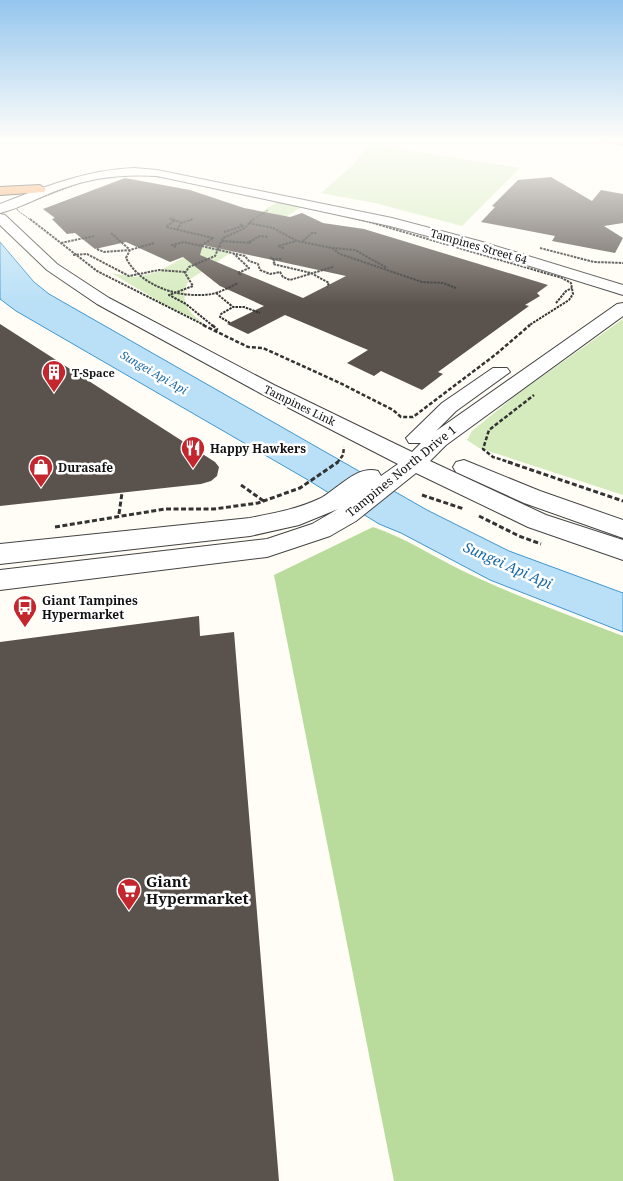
<svg xmlns="http://www.w3.org/2000/svg" width="623" height="1181" viewBox="0 0 623 1181" font-family="'Noto Serif',serif">
  <style>
    .green { fill: #d5ebbd }
    .forest { fill: #b9dc9c }
    .water { fill: #b9e0f7; stroke: #3f96cf }
    .building { fill: #5a524d; fill-rule: evenodd }
    .lines { fill: none; stroke-linecap: round; stroke-linejoin: round }
    .minor-casing { stroke: #444; stroke-width: 2 }
    .major-casing { stroke: #222; stroke-width: 2 }
    .highway-casing { stroke: #222; stroke-width: 2 }
    .path-far3 { stroke: #333; stroke-width: 1; stroke-dasharray: 2 1; stroke-linecap: butt }
    .path-far2 { stroke: #333; stroke-width: 2; stroke-dasharray: 2.5 1; stroke-linecap: butt }
    .path-far1 { stroke: #333; stroke-width: 2.5; stroke-dasharray: 4 2; stroke-linecap: butt }
    .path { stroke: #333; stroke-width: 3; stroke-dasharray: 5 2.5; stroke-linecap: butt }
    .minor { fill: #fff; fill-rule: evenodd }
    .major { fill: #f9d66b; fill-rule: evenodd }
    .highway { fill: #f5a25d; fill-rule: evenodd }
    .labels { text-anchor: middle; dominant-baseline: central; stroke-width: 5; stroke-linejoin: round; paint-order: stroke }
    .far-street-label { font-size: 11px; fill: #111; stroke: #fff }
    .far-poi-label { font-size: 11px; font-weight: bold; fill: #111; stroke: #fff; text-anchor: start }
    .far-water-label { font-size: 11px; font-style: italic; fill: #1768a6; stroke: #fff }
    .poi-label { font-size: 12px; font-weight: bold; fill: #111; stroke: #fff; text-anchor: start }
    .street-label { font-size: 12px; fill: #111; stroke: #fff }
    .water-label { font-size: 14px; font-style: italic; fill: #1768a6; stroke: #fff }
    .near-poi-label { font-size: 15px; font-weight: bold; fill: #111; stroke: #fff; text-anchor: start }
  </style>
  <rect width="100%" height="100%" fill="#fffdf5"/>
  <path class="green" d="M369,144L520,168L462,226L375,203L321,193L353,165Z
    M277,202L301,207L189,280C179,299 186,311 203,323L164,304L111,273L135,277L157,272L222,237Z
    M623,319V495L479,448L467,440L472,431L516,395Z"/>
  <path class="forest" d="M373,527C406,538 432,556 463,571C515,596 569,615 623,636V1181H394L274,575Z"/>
  <path class="water" d="M0,242L34,282L49,294L427,510L509,551L623,593V632L490,580L401,533L379,524L308,480L16,311L0,299Z"/>
  <path class="building" d="M551,177L592,201L601,190L623,194V223L604,226L623,238L615,253L552,241L555,236L481,222L495,207L492,206L518,180Z
    M125,178L190,190L244,208L290,217L302,213L323,223L364,229L548,285L537,293L540,296L525,305L529,306L438,372L443,374L422,390L381,371L374,376L347,363L368,350L285,315L248,334L227,324L264,306L220,286L183,257L170,262L126,242L95,249L75,233L67,234L52,219L55,218L43,209ZM203,245L346,276L303,298L200,255Z
    M0,324L215,462L219,467L217,476L211,481L201,484L0,506Z
    M199,616L200,636L234,632L279,1181H0V642Z"/>
  <g class="lines">
    <g class="minor-casing">
      <path id="minor" d="M134,168L157,170L392,218L479,241L623,285V295L469,247L390,226L157,176C124,174 93,177 61,189C41,196 21,208 0,213V204C44,187 86,170 134,168Z
        M0,214L5,215L57,264L109,298L274,385L412,452L421,443H409L406,438L442,403L493,368H507L510,372L456,411L436,431L617,304L623,303V316L446,445L430,461L546,515L623,540V560L528,527L416,473L356,521L330,536L267,557L0,590V570L267,539L312,524L338,509L299,525L250,536L0,564V544L250,518C274,513 298,509 321,498C339,488 357,465 378,471L381,476L398,464L260,393L97,304L47,270L0,225Z
        M464,460L540,491L623,520V538L524,503L456,472L453,467L456,462Z"/>
    </g>
    <g class="major-casing">
      <path id="major" d="M606,139H623V145L607,141Z"/>
    </g>
    <g class="highway-casing">
      <path id="highway" d="M40,185L46,189L44,192L0,195V187Z"/>
    </g>
    <path class="path-far3" d="M169,218L173,221
      M170,218L176,221
      M32,221L17,210L19,206L94,178L138,174L198,183L364,221
      M189,221L193,218
      M251,221L268,210"/>
    <path class="path-far2" d="M30,219L97,271L206,326
      M171,219L174,221L166,227L213,238L201,246
      M173,219L181,223
      M359,219L562,278L571,283L573,294L569,300L528,326
      M249,223L273,228L297,241L332,248L340,254L422,282L443,283L456,288
      M177,230L181,223L193,219
      M224,232L243,226L240,224
      M111,233L129,249
      M222,241L251,243
      M303,241L312,233H317
      M249,242L260,236L268,237
      M61,243L94,236
      M154,243L130,250L126,258C141,287 181,299 212,294C221,292 230,287 238,283
      M176,247L172,245L184,242L245,256L249,261L258,264L260,270L270,274L280,272L283,277L290,280L333,267
      M284,248L278,246L296,241
      M332,248L355,250L387,268
      M540,248L594,262L623,263
      M97,249L104,252L130,250
      M233,253L249,268L238,273L241,275
      M73,255L87,254L129,276L159,270L185,272
      M270,257L275,261L273,264L311,273L329,283L327,287
      M272,259H282
      M216,293L233,307H244L260,313
      M556,303L566,291L572,288
      M230,323L220,317L221,314L233,307
      M213,326L186,304L169,295L193,286L185,273L189,267L215,256L223,238L245,228L253,219"/>
    <path class="path-far1" d="M203,325L248,347L263,348L340,383L393,410L401,417H413L495,355L530,325
      M212,325L217,329L215,332
      M337,463L343,455L344,447
      M512,463L493,457L483,449L489,430L534,395"/>
    <path class="path" d="M508,462L623,501
      M241,485L265,502
      M422,495L464,509
      M119,514L122,493
      M479,516L519,536L541,544
      M55,527L165,509H214L258,503L300,488L338,462"/>
    <use href="#minor" class="minor"/>
    <use href="#major" class="major"/>
    <use href="#highway" class="highway"/>
  </g>
  <linearGradient id="sky" x2="0" y2="1"><stop stop-color="#95c6ee"/><stop offset="0.46" stop-color="#fffefa"/><stop offset="1" stop-color="#fffefa" stop-opacity="0"/></linearGradient>
  <rect width="623" height="305" fill="url(#sky)"/>
  <defs>
    <g id="building-pin" transform="scale(1.25)"><path d="M0 17L-7.5 6A9.5 9.5 0 1 1 7.5 6Z" fill="#c4262e" stroke="#fff"/><path d="M-4-6H4V6H1V3H-1V6H-4ZM-2.5-4.3h1.7v1.8h-1.7ZM.8-4.3h1.7v1.8H.8ZM-2.5-1h1.7V.8h-1.7ZM.8-1h1.7V.8H.8Z" fill="#fff"/></g>
    <g id="restaurant-pin" transform="scale(1.25)"><path d="M0 17L-7.5 6A9.5 9.5 0 1 1 7.5 6Z" fill="#c4262e" stroke="#fff"/><path d="M-5-6h1v4h1v-4h1v4h1v-4h1v5L-1.5 .5V6h-2V.5L-5-1ZM5-6V6H3V1.5H1.5Q1.5-4 5-6Z" fill="#fff"/></g>
    <g id="shop-pin" transform="scale(1.25)"><path d="M0 17L-7.5 6A9.5 9.5 0 1 1 7.5 6Z" fill="#c4262e" stroke="#fff"/><path d="M-5-2.5h2.3a2.7 3.5 0 0 1 5.4 0H5L5.5 6h-11ZM-1.5-2.5h3a1.5 2.3 0 0 0-3 0Z" fill="#fff"/></g>
    <g id="bus-pin" transform="scale(1.25)"><path d="M0 17L-7.5 6A9.5 9.5 0 1 1 7.5 6Z" fill="#c4262e" stroke="#fff"/><path d="M-5-6H5V4H4V6H2V4H-2V6H-4V4H-5ZM-3.5-4V0h7V-4ZM-3.5 1.2v1.5H-2V1.2ZM2 1.2v1.5H3.5V1.2Z" fill="#fff"/></g>
    <g id="supermarket-pin" transform="scale(1.25)"><path d="M0 17L-7.5 6A9.5 9.5 0 1 1 7.5 6Z" fill="#c4262e" stroke="#fff"/><path d="M-6-5.5h2.5l.6 2H6L4.5 2H-2.5L-4.4-4H-6ZM-1.5 3.2a1.3 1.3 0 1 0 .1 0ZM3 3.2a1.3 1.3 0 1 0 .1 0Z" fill="#fff"/></g>
  </defs>
  <g fill-rule="evenodd">
    <use href="#building-pin" x="54" y="372"/>
    <use href="#restaurant-pin" x="193" y="448"/>
    <use href="#shop-pin" x="41" y="467"/>
    <use href="#bus-pin" x="25" y="607"/>
    <use href="#supermarket-pin" x="129" y="890"/>
  </g>
  <g class="labels">
    <g class="far-street-label">
      <text transform="translate(479 246) rotate(16)">Tampines Street 64</text>
      <text transform="translate(300 405) rotate(26)">Tampines Link</text>
    </g>
    <g class="far-poi-label">
      <text x="72" y="372">T-Space</text>
    </g>
    <g class="far-water-label">
      <text transform="translate(154 372) rotate(30)">Sungei Api Api</text>
    </g>
    <g class="poi-label">
      <text x="210" y="448">Happy Hawkers</text>
      <text x="58" y="467">Durasafe</text>
      <text x="42" y="600">Giant Tampines<tspan x="42" dy="14">Hypermarket</tspan></text>
    </g>
    <g class="street-label">
      <text transform="translate(401 471) rotate(-39)">Tampines North Drive 1</text>
    </g>
    <g class="water-label">
      <text transform="translate(508 565) rotate(24)">Sungei Api Api</text>
    </g>
    <g class="near-poi-label">
      <text x="146" y="881">Giant<tspan x="146" dy="17">Hypermarket</tspan></text>
    </g>
  </g>
</svg>
